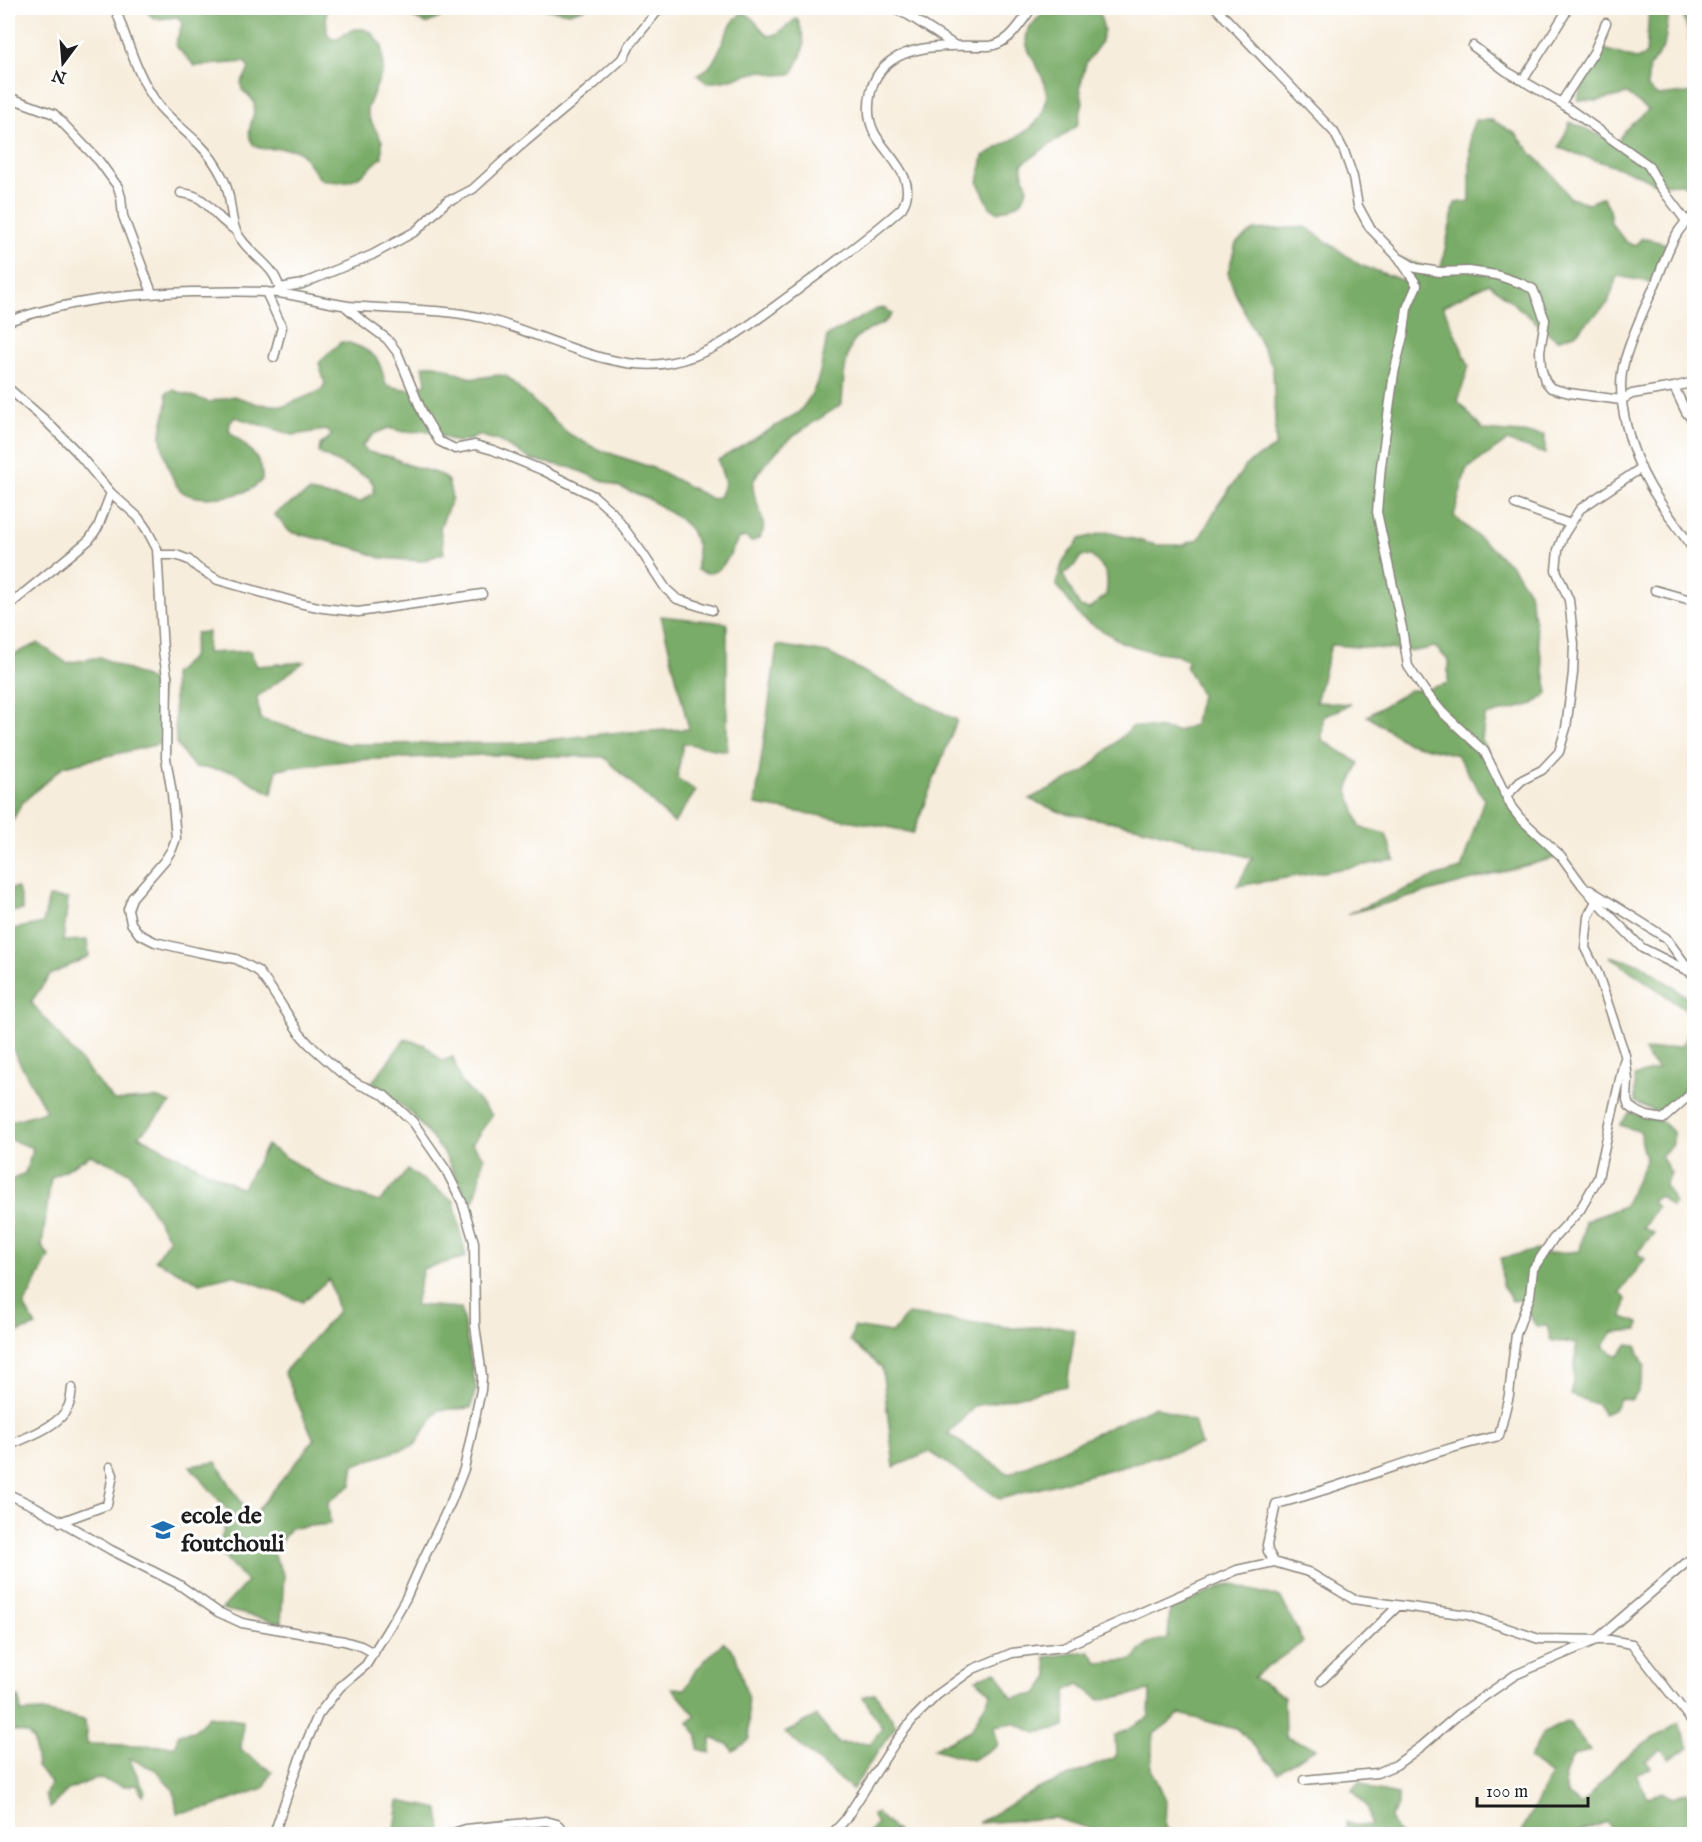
<svg xmlns="http://www.w3.org/2000/svg" width="1702" height="1842" viewBox="0 0 1702 1842" font-family="'IM FELL English',serif">
  <style>
    .forest { fill: #79ac68; stroke: #4a6442; stroke-width: 1.5; fill-rule: evenodd }
    .lines { fill: none; stroke-linecap: round; stroke-linejoin: round }
    .minor-casing { stroke: #8a847c; stroke-width: 11 }
    .minor { stroke: #fff; stroke-width: 8 }
    .labels { text-anchor: middle; dominant-baseline: central; stroke-width: 6; stroke-linejoin: round; paint-order: stroke }
    .poi-label { font-size: 24px; font-weight: bold; fill: #1c1c1c; stroke: #fff; text-anchor: start }
  </style>
  <rect width="100%" height="100%" fill="#fff"/>
  <filter id="ink" filterUnits="userSpaceOnUse"><feTurbulence type="fractalNoise" baseFrequency=".0167" numOctaves="2"/><feDisplacementMap in="SourceGraphic" scale="12" xChannelSelector="R" yChannelSelector="G"/><feConvolveMatrix kernelMatrix="1 2 1 2 8 2 1 2 1" color-interpolation-filters="sRGB"/></filter>
  <filter id="wash" filterUnits="userSpaceOnUse"><feTurbulence type="fractalNoise" baseFrequency=".008" numOctaves="4" result="noise"/><feDisplacementMap in="SourceGraphic" scale="24" xChannelSelector="R" yChannelSelector="G"/><feGaussianBlur stdDeviation="1.35" result="paint"/><feColorMatrix in="noise" values="0 0 0 0 0 0 0 0 0 0 0 0 0 0 0 0 0 1.4 0 .05"/><feComposite in="paint" operator="in"/></filter>
  <g filter="url(#wash)">
    <rect width="100%" height="100%" fill="#f7eddc"/>
    <path class="forest" d="M145,8H326L327,33L333,40L355,29H363L371,32L382,45L383,70L367,109L369,118L382,141V157C359,178 353,186 321,180C316,174 303,154 298,151C286,144 260,154 253,144C242,129 261,111 252,99C250,96 245,93 242,90L241,83L249,69L245,62L195,66L175,45L182,24L178,17C163,18 153,24 145,8Z
      M394,8H449L441,17L426,24Z
      M543,8H586L569,13L545,9Z
      M1048,8H1100V15L1104,30L1100,44L1086,63L1080,87L1083,103L1077,126L1022,164C1020,175 1027,179 1027,188C1026,204 1008,209 997,212L990,207L978,183L983,156C994,150 1028,132 1035,124C1070,81 1013,56 1029,29C1034,21 1042,14 1048,8Z
      M1649,8H1670L1664,47L1649,68L1647,87L1658,96L1694,92V190L1682,184L1659,185L1637,174L1559,148L1570,122L1617,143L1626,129L1648,110L1627,94L1597,101L1577,100L1587,76L1603,49L1636,59L1646,55Z
      M1680,8H1694V59L1693,58L1688,31Z
      M743,12L750,16L768,36L777,34L797,18C808,45 805,49 792,74L776,75L762,71L723,81L707,83L697,75C701,72 706,70 709,67C723,52 724,25 743,12Z
      M1475,120H1492L1516,134L1534,156L1549,170L1570,198L1589,203L1603,197L1610,209L1611,223L1625,241L1634,246L1642,238L1672,245L1649,282L1617,276L1608,303L1575,334L1557,340L1489,283L1443,306L1469,366L1458,401L1483,430L1545,435V454L1507,441L1466,470L1454,516L1512,566L1529,592L1548,693L1534,704L1485,716L1482,740L1504,793L1512,808L1561,856L1347,914L1437,876L1461,869L1484,799L1457,755L1408,743L1367,716L1410,690H1424L1448,683V660L1435,647L1415,651L1331,645L1316,702L1351,704L1323,717L1322,740L1359,763L1348,790L1360,827L1386,834L1395,860L1237,886L1252,858L1139,827L1060,812L1029,799L1084,772L1133,726L1178,731L1194,725L1201,695L1186,666L1189,661L1174,654L1150,651L1123,643L1081,618L1056,584L1063,561L1080,539L1107,532L1156,545H1183L1199,539L1218,505L1247,464L1276,446L1273,368L1235,293L1228,273L1236,243L1254,230L1306,227L1360,265L1416,285L1399,258L1440,272L1455,203L1470,201V133ZM1081,556H1091C1107,570 1109,574 1106,595L1089,609L1080,607L1063,575L1076,564Z
      M885,308L892,314C886,325 872,327 861,334C844,344 843,386 842,404C825,416 799,430 784,444C778,449 773,456 768,461C763,467 757,473 754,480C747,500 781,531 751,542L745,537L738,539C729,556 720,582 697,570V546L691,530L680,519L647,498L572,468L532,460L499,441L478,435L470,440L457,442L427,431L404,432L388,428L374,434L362,446L368,452L392,457L408,465L442,475L448,481L452,498L440,528L444,553L422,561L381,558L352,547L290,532L274,514L309,492L360,502L374,493V485L369,478L319,453L320,445L332,435L326,430L293,435L235,417L230,423L229,431C244,445 264,457 262,480C258,484 253,489 247,491C231,497 194,503 180,490C171,480 163,452 161,438C160,423 170,408 166,393L173,390L209,402L234,396L258,404L284,406L320,391L325,384L319,363L341,342C349,342 353,344 360,347C382,358 379,363 386,385C400,389 414,393 426,383L423,366C440,360 456,376 473,378C485,379 494,373 506,376L569,434L595,448L656,469L712,499L719,497L725,483L718,460L798,413C820,388 821,368 827,336L877,309Z
      M661,616L727,623V751L683,743L677,778L696,791L674,823L604,757L486,755L353,760L277,769L272,794L232,771L194,767L176,744L173,674L192,657L196,633L208,632L207,653L250,651L257,666L304,662L257,697L260,719L346,744L521,743L610,733L689,729Z
      M38,643L67,663L100,657L160,684V744L64,766L23,802L8,828V657Z
      M777,645L828,653L957,720L913,833L888,827L755,805Z
      M18,888L23,910L8,912V888Z
      M49,897L68,899L63,941L87,940L89,956L50,975L31,1002L114,1101L158,1098L171,1103L139,1136L242,1189L267,1145L330,1186L379,1202L408,1170L454,1201L466,1257L423,1269L415,1305L461,1308L476,1388L471,1408L438,1410L415,1445L354,1465L351,1485L328,1502L330,1524L290,1528L273,1553L284,1575L281,1623L222,1609L247,1582L218,1550L229,1512L190,1466L216,1462L251,1518L314,1440L284,1372L338,1311L329,1279L303,1302L233,1275L200,1283L155,1260L169,1239L129,1172L91,1155L51,1178L42,1246L49,1256L24,1306L36,1326L8,1336V1265L9,1264L8,1259V1182L25,1173L33,1148L8,1139V1122L46,1111L8,1041V930L43,923Z
      M1609,956L1641,964L1694,1002V1015Z
      M1694,1023V1072L1690,1075L1679,1097L1660,1114L1635,1102L1634,1076L1658,1069L1648,1059L1644,1051L1681,1046Z
      M405,1039L425,1045L442,1061L453,1057L461,1082L492,1115L472,1144L484,1157L475,1200L468,1201L444,1153L411,1113L386,1093L370,1085Z
      M1630,1112L1663,1122L1673,1132V1144L1661,1156L1671,1173L1665,1186L1675,1203L1671,1207L1660,1196L1651,1200L1657,1207L1643,1228L1654,1233L1637,1253L1645,1259L1620,1292L1626,1299L1623,1317L1639,1323L1638,1330L1613,1332L1603,1347L1618,1356L1627,1345L1636,1346L1645,1367L1638,1392L1631,1400L1620,1399L1614,1410L1603,1414L1599,1405L1570,1395L1574,1378L1576,1343L1551,1341L1547,1326L1536,1327L1522,1300L1512,1301L1502,1285L1501,1258L1537,1250L1546,1254L1580,1251L1585,1221L1624,1206L1646,1161L1642,1148L1641,1132L1620,1125Z
      M908,1314L1014,1328L1057,1326L1075,1330L1067,1386L975,1406L948,1434L1009,1474L1155,1406L1194,1421L1201,1445L1000,1499L930,1452L894,1467L882,1368L850,1341L854,1327L892,1333Z
      M1229,1584L1281,1598L1303,1642L1253,1677L1284,1696L1285,1737L1316,1748L1278,1772L1239,1730L1180,1714L1154,1734L1151,1768L1166,1800L1165,1828L1178,1834H1110L1054,1818L978,1823L1037,1789L1116,1757L1115,1736L1149,1717L1150,1691L1100,1700L1079,1684L1066,1691L1065,1727L1036,1733L1014,1723L994,1726L998,1745L972,1760L934,1749L971,1730L991,1693L976,1679L996,1671L1012,1698L1037,1694L1049,1677L1045,1657L1089,1651L1098,1663L1132,1660L1148,1643L1168,1638L1170,1610Z
      M723,1642L735,1653L748,1698L749,1740L733,1751L727,1744L711,1738V1753L698,1749V1735L688,1723L696,1716L672,1688L685,1689L695,1671Z
      M875,1693L896,1725L852,1790L785,1733L816,1716L838,1743H871L882,1728L863,1697Z
      M8,1697H19L21,1712L43,1711L85,1720L87,1744L176,1746L178,1734L194,1731L209,1716L243,1721L241,1750L272,1772L264,1788L209,1808L177,1813L174,1791L156,1770L129,1758L145,1792L142,1795L137,1785L123,1786L97,1778L68,1790L50,1808L45,1795L51,1783L37,1767L34,1742L28,1734L11,1730L8,1728Z
      M1568,1721L1591,1751L1573,1755L1564,1774L1567,1794L1581,1805L1620,1761L1652,1739L1679,1723L1689,1748L1669,1759L1661,1750L1646,1761L1651,1768L1636,1775L1648,1797L1662,1792L1672,1798L1686,1792L1694,1808V1819L1686,1834H1614L1607,1822L1574,1834H1523V1829L1551,1775L1529,1759L1543,1733Z
      M1359,1782L1374,1790L1398,1795V1805L1390,1819L1399,1834H1347L1346,1822L1371,1827L1368,1808L1352,1789Z
      M399,1801L439,1809L441,1832L437,1834H385L395,1830Z
      M877,1813L899,1834H867L877,1824L872,1815Z
      M1219,1826L1227,1834H1186Z"/>
  </g>
  <g filter="url(#ink)">
    <g class="lines">
      <g class="minor-casing">
        <path id="minor" d="M115,8C128,41 137,78 160,107C172,121 187,132 200,145C209,154 217,166 223,178C232,194 229,215 236,231C247,255 278,265 280,293
          M891,8L908,15L956,46
          M1216,8L1334,132L1344,151L1353,177L1358,206L1370,228L1399,258L1416,268L1440,272L1469,271L1496,275L1520,283L1533,289L1545,320L1540,351L1541,367L1545,381L1551,388L1569,393L1621,400L1632,394L1674,387L1694,382
          M1473,46L1506,71L1561,103L1648,165L1659,185L1686,221
          M1523,80L1565,14
          M8,97L54,114L99,161L118,187L121,197L123,216L152,293
          M1561,103L1594,52L1606,23
          M181,193C202,195 206,204 220,218C225,223 231,227 236,231
          M1694,216C1673,228 1665,261 1656,282C1645,308 1631,336 1624,363C1614,399 1632,455 1650,486C1663,509 1680,529 1694,551
          M1399,258L1417,285L1407,308L1404,332L1394,373L1381,466L1377,512L1402,628L1408,666L1424,690L1443,713L1484,751L1512,808L1520,818L1561,856L1582,885L1596,901L1588,917L1585,948L1598,974L1625,1055L1628,1080L1627,1100L1629,1106L1636,1111L1647,1116L1663,1119L1694,1091
          M280,288L302,284L372,255L416,231L448,200L454,199L473,189L519,147L592,86L624,57L630,45L660,8
          M266,292L282,327L274,357
          M345,306L360,319L387,339L397,352L423,414L439,441L455,449L475,445L493,450L542,470L594,496L612,512L643,554L666,589L677,599L712,610
          M8,321C72,300 124,294 192,292C221,292 249,290 278,293C302,296 325,303 349,306C393,310 439,308 483,318C538,331 612,374 668,363C719,354 755,320 796,291C832,264 869,238 902,208C920,178 886,156 874,132C868,120 868,104 871,91C883,40 948,46 989,46C1010,44 1020,23 1032,8
          M1674,387L1686,412L1694,422
          M8,388L45,420L75,450L111,493L138,517L147,530L157,549L163,651L167,676L166,758L172,794L176,838L172,849L165,860L132,898L128,909L131,923L139,934L155,942L197,952L236,959L258,971L270,987L300,1034L309,1044L340,1072L358,1084L384,1095L413,1122L446,1170L462,1202L474,1242L475,1325L482,1376L481,1390L464,1469L451,1502L422,1562L406,1598L390,1626L366,1665L340,1687L318,1715L301,1755L274,1834
          M1515,504L1570,524
          M158,555H176L189,560L198,568L218,580L299,603L323,608L358,612L482,594
          M1655,590L1694,601
          M8,606L89,540L98,527L111,493
          M1504,793L1510,792L1522,780L1542,770L1559,752L1566,728L1573,673L1574,644L1569,600L1556,570L1558,550L1564,534L1580,509L1641,468
          M1590,890L1666,938L1694,976
          M1596,901L1642,948L1690,972
          M8,1446C26,1437 59,1427 68,1407C71,1402 71,1394 72,1388
          M8,1494L36,1507L111,1550L178,1584L218,1612L242,1623L344,1641L361,1646L374,1653
          M60,1522L107,1505L113,1475L110,1467
          M1274,1562L1268,1551L1267,1545L1276,1504C1351,1485 1423,1452 1499,1436L1509,1395L1516,1334L1530,1296L1533,1269L1553,1239L1580,1210L1598,1178L1624,1061
          M1321,1681L1398,1606
          M1304,1780L1377,1773L1396,1765L1422,1746L1459,1714L1515,1675L1596,1640L1694,1556
          M450,1834L466,1829L546,1821L557,1824L568,1834
          M832,1834L845,1820L896,1741L914,1718L937,1695L973,1669L1012,1653L1063,1647L1237,1570L1274,1562L1308,1572L1353,1599L1468,1615L1539,1639L1610,1640L1632,1644L1694,1724"/>
      </g>
      <use href="#minor" class="minor"/>
    </g>
  </g>
  <defs>
    <g id="school-bare" transform="scale(1.8)"><path d="M0-5L7-2L0 1L-7-2ZM-4 1L0 2.5L4 1V4Q0 6-4 4Z" fill="#1f6fb2" stroke="#fff" stroke-width="2.5" paint-order="stroke"/></g>
  </defs>
  <g fill-rule="evenodd">
    <use href="#school-bare" x="163" y="1530"/>
  </g>
  <g class="labels">
    <g class="poi-label">
      <text x="181" y="1516">ecole de<tspan x="181" dy="28">foutchouli</tspan></text>
    </g>
  </g>
  <rect width="1702" height="1842" fill="none" stroke="#fff" stroke-width="30"/>
  <g transform="translate(63 63) rotate(196)" stroke="#ffffff" stroke-width="4.5" paint-order="stroke">
  <path d="M0-4.5L10 22L0 15L-10 22Z" fill="#1c1c1c"/>
  <text y="-9" font-size="16" font-weight="bold" text-anchor="middle" fill="#1c1c1c">N</text>
  </g>
  <path d="M1477 1797v9h111v-9" fill="none" stroke="#1c1c1c" stroke-width="3"/>
  <text x="1486" y="1797" font-size="18" fill="#1c1c1c" stroke="#ffffff" stroke-width="4.5" paint-order="stroke">100 m</text>
</svg>
